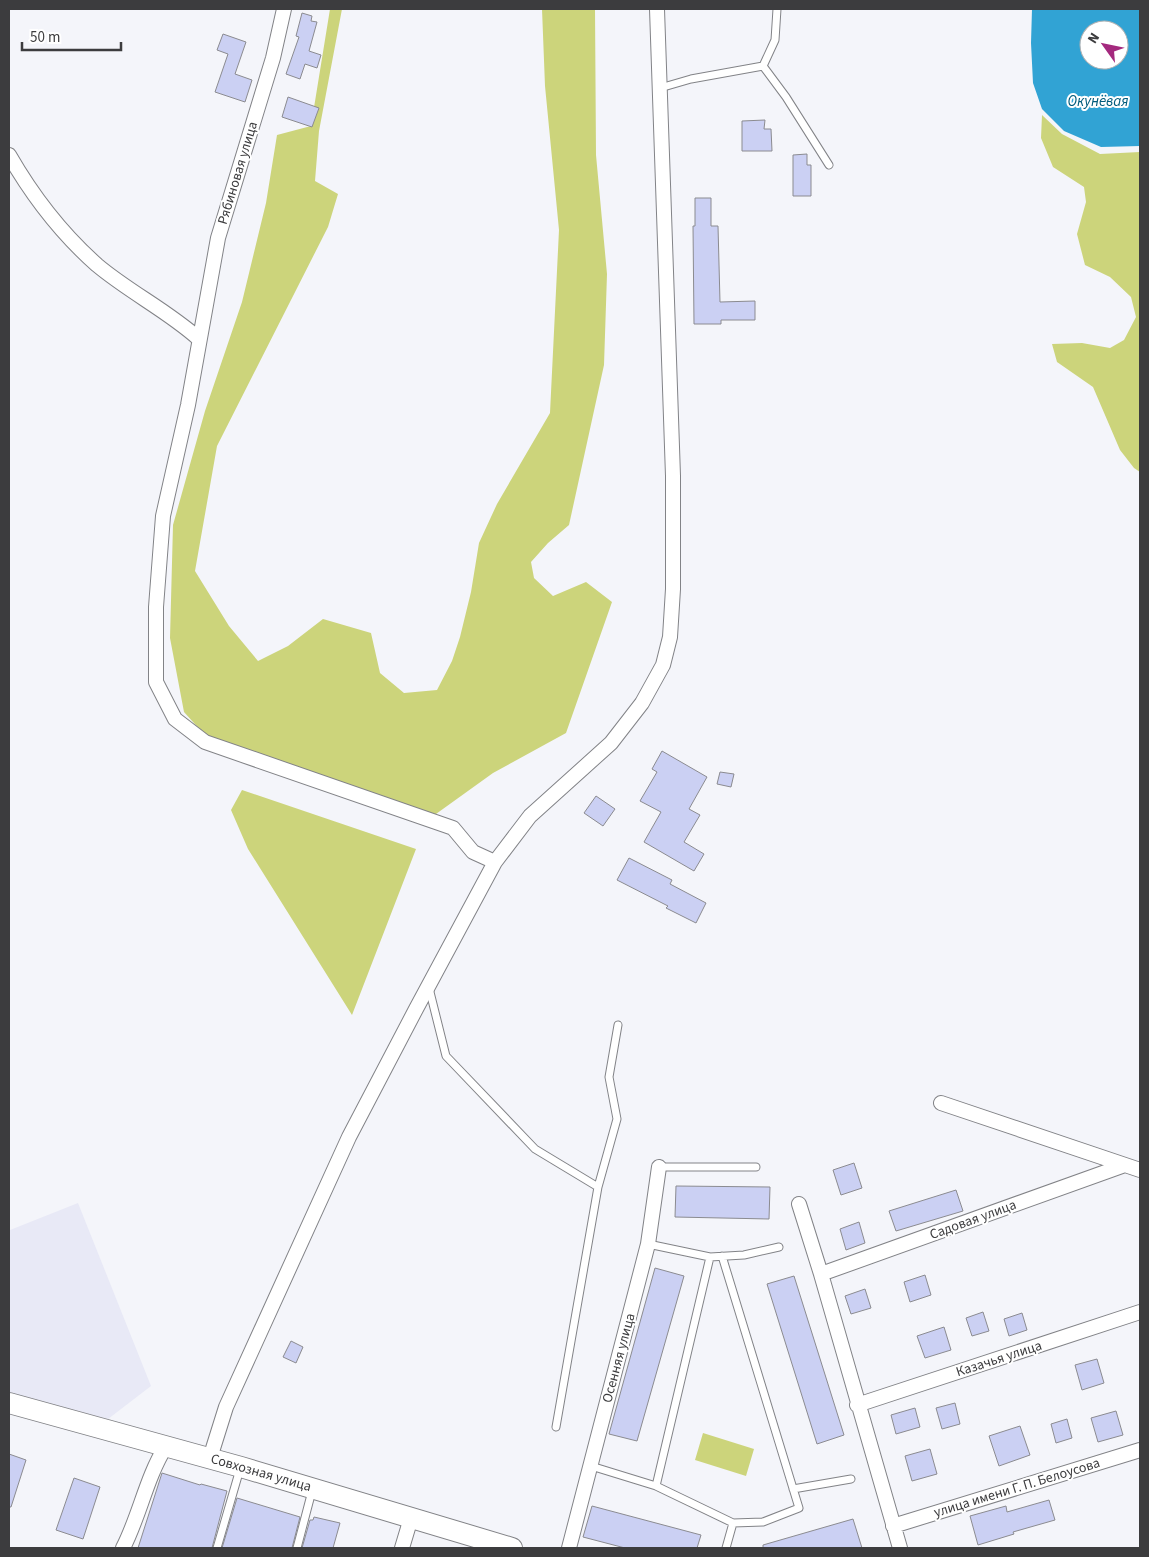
<svg xmlns="http://www.w3.org/2000/svg" width="1149" height="1557" viewBox="0 0 1149 1557" font-family="'Source Sans 3',sans-serif">
  <style>
    .built { fill: #e8e9f6 }
    .green { fill: #ccd47b }
    .water { fill: #31a3d4; fill-rule: evenodd }
    .building { fill: #cbd0f3; stroke: #8b8b90 }
    .lines { fill: none; stroke-linecap: round; stroke-linejoin: round }
    .lane-casing { stroke: #828387; stroke-width: 9 }
    .street-casing { stroke: #828387; stroke-width: 16 }
    .secondary-casing { stroke: #828387; stroke-width: 22 }
    .lane { stroke: #fff; stroke-width: 7 }
    .street { stroke: #fff; stroke-width: 14 }
    .secondary { stroke: #fff; stroke-width: 20 }
    .labels { text-anchor: middle; dominant-baseline: central; stroke-width: 4; stroke-linejoin: round; paint-order: stroke }
    .street-label { font-size: 14px; fill: #3c3c3e; stroke: #fff }
    .water-label { font-size: 15px; font-style: italic; fill: #005b7c; stroke: #fff }
  </style>
  <rect width="100%" height="100%" fill="#f4f5fa"/>
  <path class="built" d="M78,1203L151,1386L108,1419L9,1393V1227L10,1230Z"/>
  <path class="green" d="M330,9H342L319,131L315,181L338,194L328,227L217,446L195,571L229,626L258,661L288,646L323,619L371,633L380,673L404,693L437,690L452,661L460,637L471,592L479,543L497,504L550,413L559,230L545,86L542,9H595L596,155L607,274L604,365L569,525L548,543L531,562L534,578L553,596L586,582L612,602L566,733L493,773L429,819L212,743L184,712L170,638L173,525L205,411L242,302L266,203L277,135L311,126Z
    M1042,115L1062,134L1100,154L1140,152V472L1134,468L1120,450L1093,387L1057,362L1052,344L1082,343L1110,348L1124,340L1136,317L1131,297L1110,277L1085,265L1077,234L1086,202L1084,187L1053,167L1041,138Z
    M242,790L416,849L352,1015L248,849L231,810Z
    M703,1433L754,1449L746,1476L695,1460Z"/>
  <path class="water" d="M1032,9H1140V146L1101,147L1064,131L1042,109L1033,83L1031,43ZM1089,30H1119V60H1089Z"/>
  <path class="building" d="M302,13L312,16L311,21L317,22L309,51L321,55L317,68L305,64L300,79L286,74L299,37L296,36Z
    M223,34L246,42L235,74L252,80L245,102L215,92L228,54L217,50Z
    M288,97L319,108L312,127L282,117Z
    M765,120L764,129H771L772,151H742V121Z
    M807,154V165H811V196H793V155Z
    M695,198H711V226H718L720,302L755,301V320H721V324H694L693,226H695Z
    M662,751L707,777L689,809L700,815L684,842L704,854L694,871L644,842L661,812L640,801L657,772L652,769Z
    M720,772L734,774L731,787L717,784Z
    M596,796L615,809L603,826L584,813Z
    M629,858L672,880L670,884L706,903L696,923L666,908L668,906L617,880Z
    M854,1163L862,1188L841,1195L833,1170Z
    M676,1186L770,1187L769,1219L675,1217Z
    M956,1190L963,1211L896,1231L889,1211Z
    M859,1222L865,1243L846,1250L840,1229Z
    M655,1268L684,1276L637,1441L609,1434Z
    M925,1275L931,1295L910,1302L904,1282Z
    M794,1276L844,1435L817,1444L767,1284Z
    M865,1289L871,1308L851,1314L845,1296Z
    M983,1312L989,1331L972,1336L966,1318Z
    M1022,1313L1027,1330L1009,1336L1004,1319Z
    M944,1327L951,1350L925,1358L917,1336Z
    M291,1341L303,1347L296,1363L283,1357Z
    M1097,1359L1104,1383L1082,1390L1075,1365Z
    M955,1403L960,1424L942,1429L936,1408Z
    M915,1408L920,1427L896,1434L891,1415Z
    M1116,1411L1123,1435L1098,1442L1091,1418Z
    M1067,1419L1072,1438L1056,1443L1051,1424Z
    M1020,1426L1030,1455L999,1466L989,1436Z
    M930,1449L937,1474L912,1481L905,1456Z
    M9,1454L26,1460L11,1507H9Z
    M162,1473L200,1485L201,1484L227,1491L212,1548H138Z
    M74,1478L100,1487L83,1539L56,1530Z
    M237,1498L300,1517L292,1548H222Z
    M1049,1500L1055,1520L1013,1532L1014,1534L978,1545L970,1516L1006,1506L1007,1512Z
    M592,1506L701,1535L697,1548H625L583,1537Z
    M314,1517L340,1523L333,1548H302L310,1520H313Z
    M853,1519L862,1548H763V1545Z"/>
  <g class="lines">
    <g class="lane-casing">
      <path id="lane" d="M763,66L775,40L777,9
        M660,88L691,79L763,66L786,97L829,165
        M429,988L446,1056L535,1149L598,1187L617,1119L609,1077L618,1025
        M659,1167H756
        M648,1244L710,1257
        M556,1427L598,1187
        M591,1466L656,1486L733,1523L763,1522L799,1508L722,1256
        M656,1486L710,1257L744,1255L779,1247
        M793,1489L851,1479
        M217,1548L240,1469
        M297,1548L312,1491
        M726,1548L733,1523"/>
    </g>
    <g class="street-casing">
      <path id="street" d="M284,9L273,58L218,238L188,405L163,516L156,607V682L175,719L205,742L453,828L473,852L495,862
        M9,155C32,195 62,234 97,265C129,292 168,311 199,339
        M941,1103L1140,1170
        M799,1204L821,1274L900,1548
        M821,1274L1125,1165
        M857,1405L1140,1312
        M210,1458L226,1407L349,1137L416,1009L495,862L530,816L611,743L642,703L663,665L670,637L673,589V476L657,9
        M893,1526L1140,1450
        M123,1548C140,1515 146,1478 166,1446
        M402,1548L411,1518
        M569,1548L648,1244L659,1167"/>
    </g>
    <g class="secondary-casing">
      <path id="secondary" d="M9,1403L241,1467L512,1548"/>
    </g>
    <use href="#lane" class="lane"/>
    <use href="#street" class="street"/>
    <use href="#secondary" class="secondary"/>
  </g>
  <g class="labels">
    <g class="street-label">
      <text transform="translate(238 173) rotate(-73)">Рябиновая улица</text>
      <text transform="translate(973 1220) rotate(-20)">Садовая улица</text>
      <text transform="translate(619 1358) rotate(-75)">Осенняя улица</text>
      <text transform="translate(999 1359) rotate(-18)">Казачья улица</text>
      <text transform="translate(261 1473) rotate(16)">Совхозная улица</text>
      <text transform="translate(1017 1488) rotate(-17)">улица имени Г. П. Белоусова</text>
    </g>
    <g class="water-label">
      <text x="1098" y="101">Окунёвая</text>
    </g>
  </g>
  <rect width="1149" height="1557" fill="none" stroke="#3c3c3e" stroke-width="20"/>
  <g transform="translate(1104 45) rotate(303)"><circle r="24" fill="#ffffff" stroke="#b1b1b2"/>
  <path d="M0-4L9 19L0 12L-9 19Z" fill="#a4297e"/>
  <text y="-8" font-size="14" font-weight="bold" text-anchor="middle" fill="#3c3c3e">N</text>
  </g>
  <path d="M22 42v8h99v-8" fill="none" stroke="#3c3c3e" stroke-width="2.5"/>
  <text x="30" y="42" font-size="15" fill="#3c3c3e" stroke="#ffffff" stroke-width="4" paint-order="stroke">50 m</text>
</svg>
